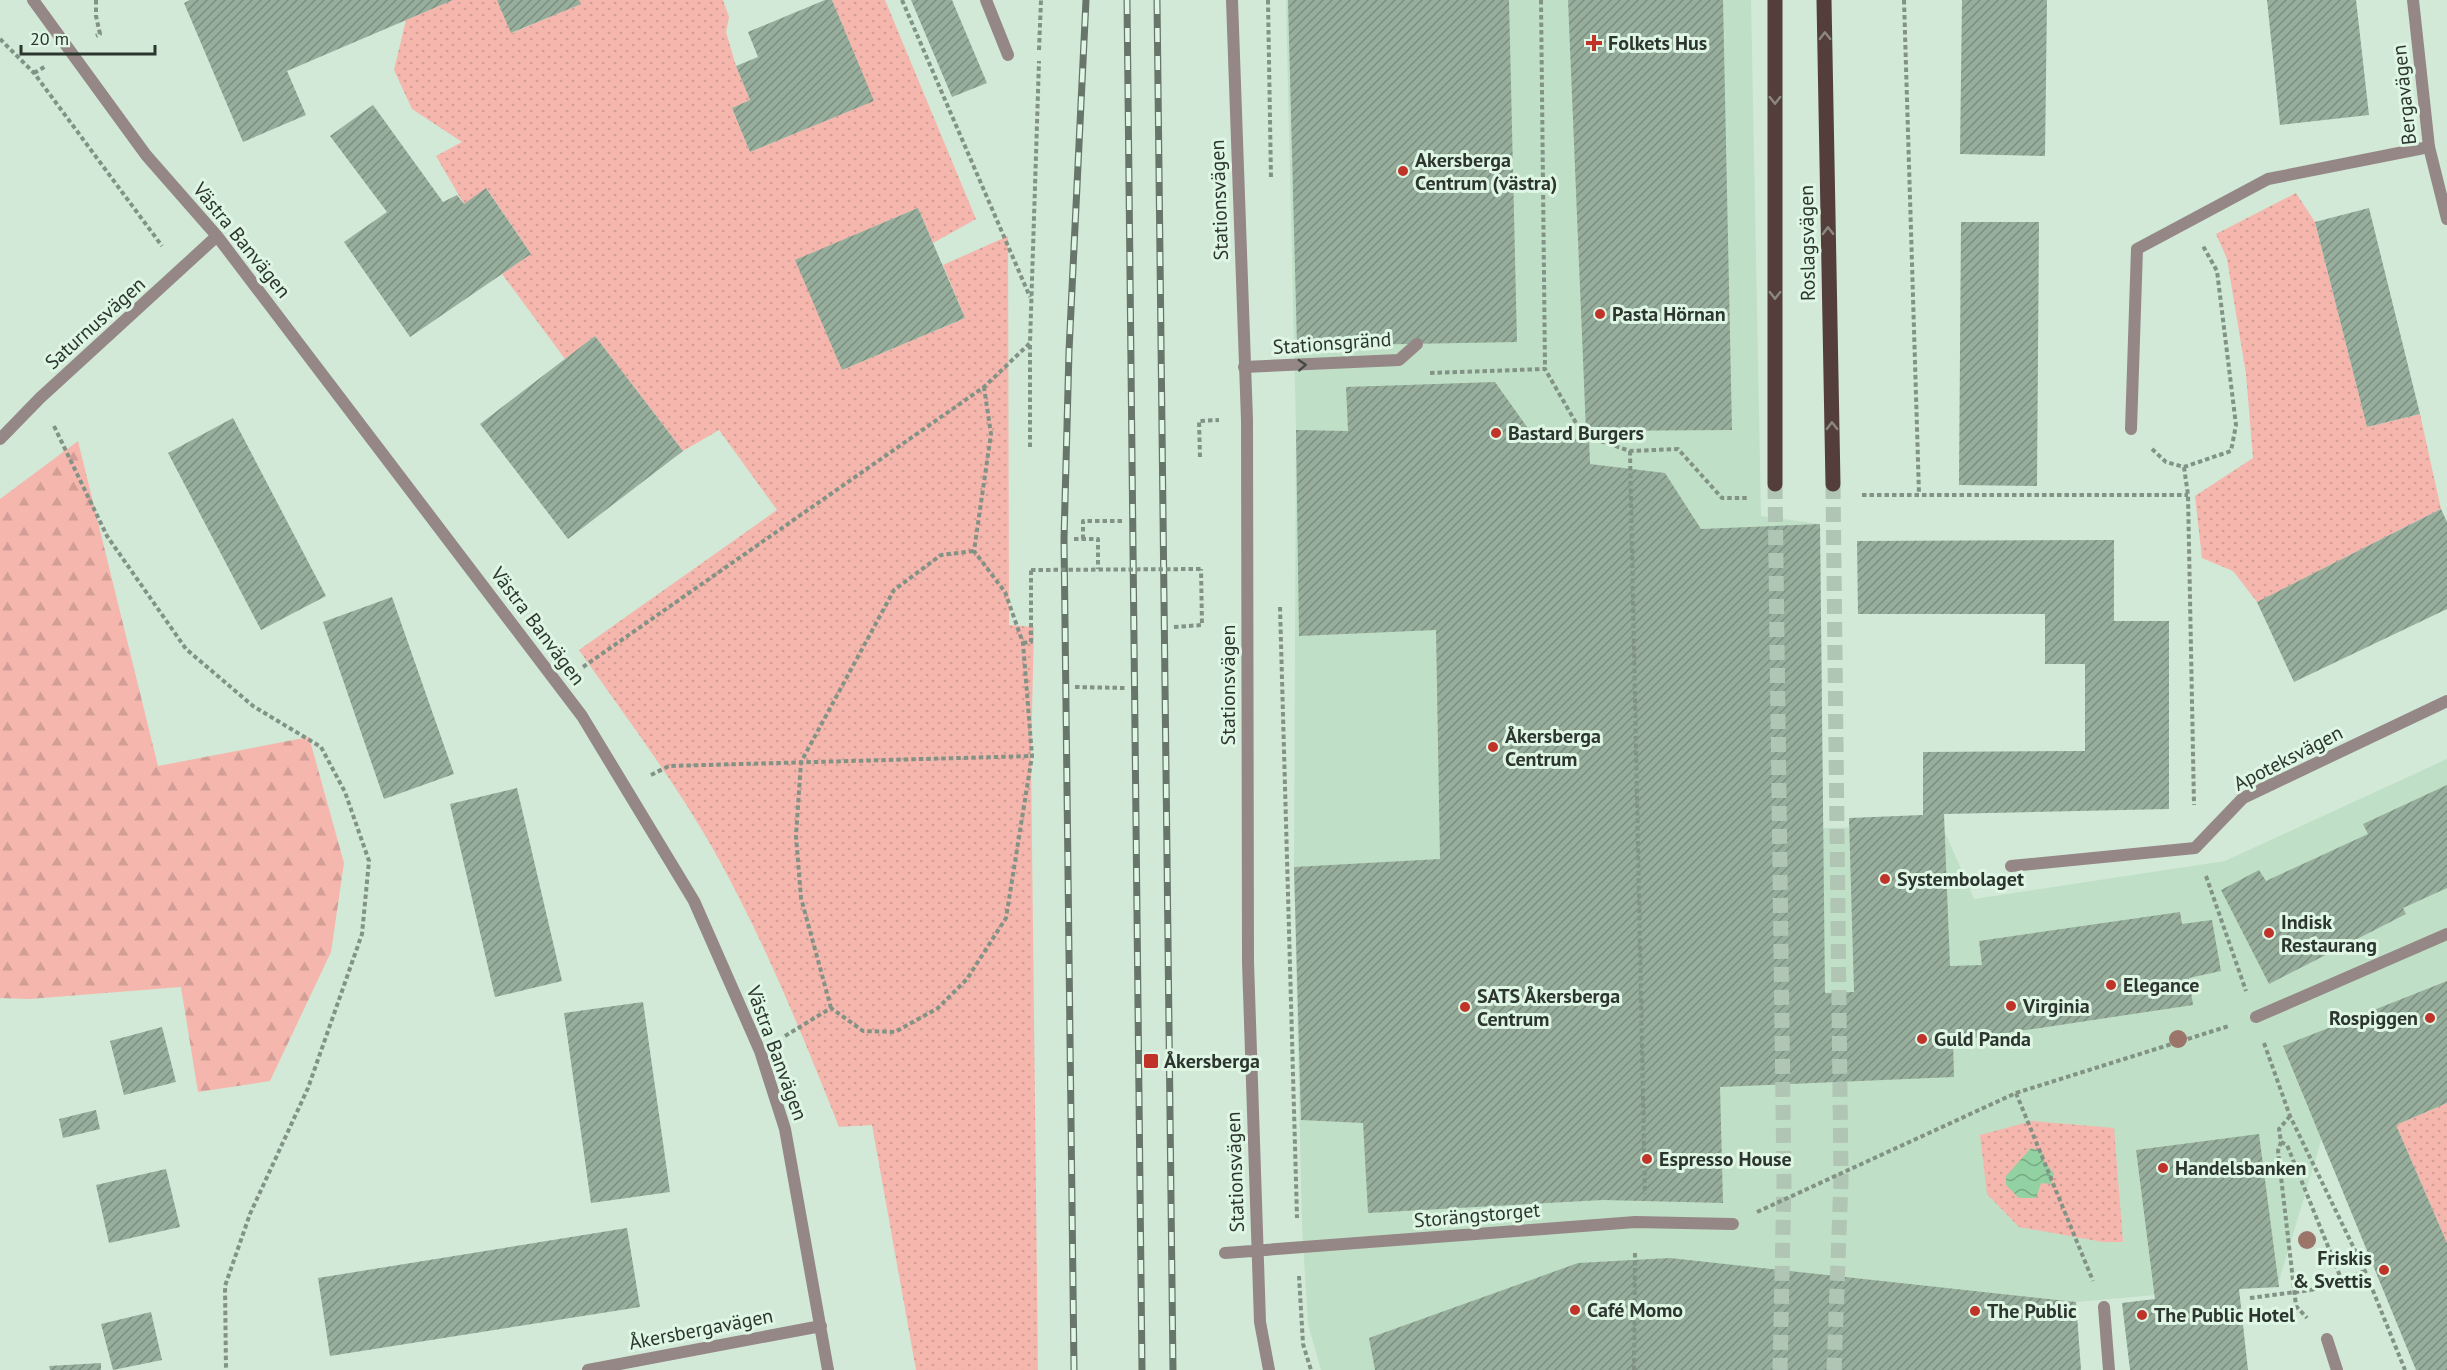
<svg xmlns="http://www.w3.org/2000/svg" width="2447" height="1370" viewBox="0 0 2447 1370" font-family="'PT Sans',sans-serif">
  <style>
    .built { fill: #c0dfc7 }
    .green { fill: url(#green-dots) }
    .forest { fill: url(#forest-firs) }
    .water { fill: url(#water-waves) }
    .building { fill: url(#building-hatch) }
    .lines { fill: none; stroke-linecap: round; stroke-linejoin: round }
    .primary-tunnel { stroke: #b0c5b4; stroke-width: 15; stroke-dasharray: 15 8; stroke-linecap: butt }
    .path { stroke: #829386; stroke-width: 4; stroke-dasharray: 4.5 3; stroke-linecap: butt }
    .lane { stroke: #948785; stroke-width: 12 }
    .street { stroke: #948785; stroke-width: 12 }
    .primary { stroke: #543e3b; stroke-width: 15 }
    .rail-casing { stroke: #67756a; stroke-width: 7 }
    .rail { stroke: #def6e3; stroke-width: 4.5; stroke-dasharray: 14; stroke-linecap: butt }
    .path-bridge { stroke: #829386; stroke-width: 4; stroke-dasharray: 4.5 3; stroke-linecap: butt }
    .tree { fill: #9b7569 }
    .oneway { stroke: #8b887e }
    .oneway2 { stroke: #464a44 }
    .poi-dot { fill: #c03329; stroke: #def6e3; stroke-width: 2 }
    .labels { text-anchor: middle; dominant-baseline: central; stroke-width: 6; stroke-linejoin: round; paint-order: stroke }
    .poi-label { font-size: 20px; font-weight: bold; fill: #2c352e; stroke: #def6e3; text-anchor: start }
    .street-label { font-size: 20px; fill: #2c352e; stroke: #def6e3 }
  </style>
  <defs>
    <pattern id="green-dots" width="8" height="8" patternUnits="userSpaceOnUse" patternTransform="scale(1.5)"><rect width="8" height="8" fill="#f5b7ad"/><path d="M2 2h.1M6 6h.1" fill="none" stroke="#d29e95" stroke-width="1.8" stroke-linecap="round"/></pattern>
    <pattern id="forest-firs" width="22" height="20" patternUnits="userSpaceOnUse" patternTransform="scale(1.5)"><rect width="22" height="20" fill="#f5b7ad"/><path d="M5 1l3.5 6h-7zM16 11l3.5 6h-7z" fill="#d29e95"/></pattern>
    <pattern id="water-waves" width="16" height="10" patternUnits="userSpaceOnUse" patternTransform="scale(1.5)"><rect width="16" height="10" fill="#91d1a2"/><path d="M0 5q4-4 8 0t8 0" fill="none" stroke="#77aa84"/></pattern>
    <pattern id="building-hatch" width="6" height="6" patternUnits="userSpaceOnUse" patternTransform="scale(1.5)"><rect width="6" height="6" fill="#97ae9c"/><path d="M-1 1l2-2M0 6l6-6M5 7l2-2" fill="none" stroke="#7b8e80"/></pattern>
  </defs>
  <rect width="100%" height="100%" fill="#d1e9d6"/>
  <path class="built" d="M1286,0H1751L1761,516L1820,524L1823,828L1942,825L1974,899L2225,861L2447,759V1046L2337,1088L2278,1284L2076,1302L2081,1370H1321L1308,1324L1302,1225L1294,867L1296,430Z"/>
  <path class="green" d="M453,0H497L512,33L580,4L579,0H723L729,17L726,32L736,66L750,100L732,108L750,152L873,101L832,0H885L976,219L933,243L918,208L796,260L842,370L965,318L943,265L1008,236L1009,625L1034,627L1031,756L1038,1370H916L872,1125L839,1127C806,1044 773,962 731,882C689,800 632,726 579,650L777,510L719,430L683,451L595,336L565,359L502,274L531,254L487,189L464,204L436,156L462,142L412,109L394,70L406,20Z
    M2296,193L2315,222L2367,427L2420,414L2441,509L2257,602L2233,571L2202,558L2195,496L2253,458L2246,374L2227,259L2216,234Z
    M2447,1103V1243L2396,1125Z
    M2032,1121L2114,1128L2123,1242H2103L2019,1227L1987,1194L1980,1135Z"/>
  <path class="forest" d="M78,441L158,766L309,737L344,863L331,952L270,1081L198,1092L181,987L29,999L0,998V499Z"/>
  <path class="water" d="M2031,1148L2042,1152L2044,1162L2054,1173L2051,1184L2041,1183L2036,1198H2019L2006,1185V1176Z"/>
  <path class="building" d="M190,0H453L287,71L306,115L243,142L184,3Z
    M497,0H579L581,4L511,33Z
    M825,0H832L874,101L750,152L732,108L750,100L736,66L758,57L748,32Z
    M911,0H952L987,83L952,97Z
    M1288,0H1509L1517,342L1297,346Z
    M1568,0H1723L1732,430L1586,431Z
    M1962,0H2047L2045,156L1960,154Z
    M2267,0H2356L2369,115L2280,125Z
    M373,105L443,202L457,195L464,204L486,188L531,254L410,337L344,242L387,212L330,136Z
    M918,208L965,318L842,370L795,260Z
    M2369,208L2420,414L2367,427L2315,222Z
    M1961,222H2039L2037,486L1959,485Z
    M595,336L683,451L568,539L480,424Z
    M1495,382L1537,441L1589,439L1590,464L1665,473L1701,529L1820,524L1825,993L1854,992L1849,818L1923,815V752L2085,751V664H2045V614H1858L1857,541L2114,540V621H2169V809L1944,814L1950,966L1982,965L1979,941L2180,912L2182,924L2212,920L2221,971L2189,978L2193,1005L1953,1041L1954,1077L1720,1087L1723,1203L1603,1200L1368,1213L1363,1123L1301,1120L1294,867L1440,859L1436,630L1299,636L1296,430L1348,431L1346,387Z
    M233,418L326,596L261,630L168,453Z
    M2441,509L2447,522V609L2294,682L2257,602Z
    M392,597L454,774L384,799L323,622Z
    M2447,785V888L2403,908L2406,914L2269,984L2221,890L2259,870L2266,881L2368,834L2363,824Z
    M517,788L562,981L495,997L450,804Z
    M2447,981V1103L2396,1125L2447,1243V1370H2416L2283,1046Z
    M643,1002L670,1192L591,1203L564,1013Z
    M162,1027L176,1082L124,1095L110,1041Z
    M96,1110L100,1129L63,1138L59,1119Z
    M2259,1134L2279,1287L2239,1289L2248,1370H2130L2122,1303L2155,1299L2136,1150Z
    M166,1169L180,1227L109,1243L96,1185Z
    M627,1228L640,1307L330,1356L318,1278Z
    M1670,1258L2076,1302L2081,1370H1375L1369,1338L1578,1263Z
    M151,1312L162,1360L113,1370L101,1324Z
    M101,1363V1370H50L49,1366Z"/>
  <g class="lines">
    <path class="primary-tunnel" d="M1775,484L1784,1183L1780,1370
      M1833,484L1841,1179L1834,1370"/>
    <path class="path" d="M96,0V16L100,34L96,36
      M902,0L1030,297
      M1268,0L1271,180
      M1541,0L1545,369
      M1904,0L1919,494
      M0,39L34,73L162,246
      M1039,50L1041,0
      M34,73L46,66
      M1430,373L1545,369L1583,435L1630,451L1678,449L1722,498H1749
      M54,426L107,536L186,649L253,706L321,747L345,792L369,861L362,934L308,1088L250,1214L225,1286L226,1370
      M1030,447V344
      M2152,449L2166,462L2184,467L2231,451L2236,425L2217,271L2203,246
      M1630,451L1645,1194
      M1200,457L1199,421L1219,420
      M2184,467L2188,495L2194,805
      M1862,495H2188
      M1074,539H1098V569
      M1083,539V521H1124
      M1280,607L1297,1218
      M1174,627L1202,625L1201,569
      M1023,643L1031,642V570
      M583,667L984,387L1030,343L1039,61
      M1075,687L1125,688
      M651,775L669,766L1032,756
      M2206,876L2246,991
      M831,1008L801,898L796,836L801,762L894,590L941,555L974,551
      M785,1036L831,1008L863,1031L895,1032L938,1008L967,979L1006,918L1032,756L1023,643L1005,592L974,551L991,434L984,387
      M2264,1043L2290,1116L2365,1271L2405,1370
      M2016,1093L2093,1281
      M2290,1116L2279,1129L2281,1142L2278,1151L2296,1306L2307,1318
      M2281,1142L2287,1145L2342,1281
      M1757,1212L2016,1093L2229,1026
      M1299,1276L1303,1344L1311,1370
      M2311,1290L2365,1271
      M1634,1370L1635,1251"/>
    <path class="lane" d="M986,0L1008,55
      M1244,367L1399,360L1417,344
      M2131,429L2137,249L2268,179L2429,147
      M2011,866L2195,848L2243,798L2447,701
      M2327,1339L2337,1370"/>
    <path class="street" d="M33,0L146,155L217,236L582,716L694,901L760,1051L785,1129L828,1370
      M1232,0L1247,420L1248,962L1260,1322L1269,1370
      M2413,0L2429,147L2447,219
      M0,439L40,398L217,236
      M2256,1017L2447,934
      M1225,1253L1635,1222L1733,1224
      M2104,1307L2109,1370
      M588,1370L821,1326"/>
    <path class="primary" d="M1775,0V484
      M1824,0L1833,484"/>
    <g class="rail-casing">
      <path id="rail" d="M1127,0L1142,1370
        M1157,0L1173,1370
        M1074,1370L1064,539L1069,351L1086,0"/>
    </g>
    <use href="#rail" class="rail"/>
    <path class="path-bridge" d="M1031,570L1201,569
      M2250,1298L2311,1290"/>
  </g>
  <g class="tree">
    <circle cx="2178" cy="1039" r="9"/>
    <circle cx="2307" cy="1240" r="9"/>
  </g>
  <defs><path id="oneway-chevron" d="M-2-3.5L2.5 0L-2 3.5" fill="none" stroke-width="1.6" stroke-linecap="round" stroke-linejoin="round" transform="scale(1.5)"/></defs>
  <g class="oneway">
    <use href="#oneway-chevron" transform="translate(1825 36) rotate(-91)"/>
    <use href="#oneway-chevron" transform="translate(1775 100) rotate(90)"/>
    <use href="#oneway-chevron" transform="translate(1828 231) rotate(-91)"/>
    <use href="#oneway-chevron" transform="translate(1775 295) rotate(90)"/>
    <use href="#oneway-chevron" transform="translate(1832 426) rotate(-91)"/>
  </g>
  <use class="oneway2" href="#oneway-chevron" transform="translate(1302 365) rotate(-3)"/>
  <g class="poi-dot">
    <path d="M1591 34h6v6h6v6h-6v6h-6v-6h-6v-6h6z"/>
    <circle cx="1403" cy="171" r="6"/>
    <circle cx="1600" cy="314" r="6"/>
    <circle cx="1496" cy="433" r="6"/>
    <circle cx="1493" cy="747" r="6"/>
    <circle cx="1885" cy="879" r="6"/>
    <circle cx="2269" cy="933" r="6"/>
    <circle cx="2111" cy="985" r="6"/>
    <circle cx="2011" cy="1006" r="6"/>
    <circle cx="1465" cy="1007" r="6"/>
    <circle cx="2430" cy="1018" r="6"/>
    <circle cx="1922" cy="1039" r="6"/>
    <rect x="1143" y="1053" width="16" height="16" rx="3"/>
    <circle cx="1647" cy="1159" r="6"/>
    <circle cx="2163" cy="1168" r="6"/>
    <circle cx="2384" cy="1270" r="6"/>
    <circle cx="1575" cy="1310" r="6"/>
    <circle cx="1975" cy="1311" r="6"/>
    <circle cx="2142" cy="1315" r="6"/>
  </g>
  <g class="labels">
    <g class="poi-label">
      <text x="1608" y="43">Folkets Hus</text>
      <text x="1415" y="160">Akersberga<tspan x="1415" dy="23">Centrum (västra)</tspan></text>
      <text x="1612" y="314">Pasta Hörnan</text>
      <text x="1508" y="433">Bastard Burgers</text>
      <text x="1505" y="736">Åkersberga<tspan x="1505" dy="23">Centrum</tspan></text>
      <text x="1897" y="879">Systembolaget</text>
      <text x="2281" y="922">Indisk<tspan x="2281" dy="23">Restaurang</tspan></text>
      <text x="2123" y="985">Elegance</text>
      <text x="1477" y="996">SATS Åkersberga<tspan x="1477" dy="23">Centrum</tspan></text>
      <text x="2023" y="1006">Virginia</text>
      <text x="2418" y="1018" text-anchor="end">Rospiggen</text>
      <text x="1934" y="1039">Guld Panda</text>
      <text x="1164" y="1061">Åkersberga</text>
      <text x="1659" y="1159">Espresso House</text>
      <text x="2175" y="1168">Handelsbanken</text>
      <text x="2372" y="1258" text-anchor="end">Friskis<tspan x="2372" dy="23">&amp; Svettis</tspan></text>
      <text x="1587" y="1310">Café Momo</text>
      <text x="1987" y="1311">The Public</text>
      <text x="2154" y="1315">The Public Hotel</text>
    </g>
    <g class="street-label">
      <text transform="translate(2404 95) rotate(-96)">Bergavägen</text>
      <text transform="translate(1219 200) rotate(-92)">Stationsvägen</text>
      <text transform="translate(242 240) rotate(51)">Västra Banvägen</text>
      <text transform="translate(1807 243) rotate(-91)">Roslagsvägen</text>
      <text transform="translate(95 323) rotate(-42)">Saturnusvägen</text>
      <text transform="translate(1332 343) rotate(-4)">Stationsgränd</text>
      <text transform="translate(538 626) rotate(53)">Västra Banvägen</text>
      <text transform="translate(1228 685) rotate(-90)">Stationsvägen</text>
      <text transform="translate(2288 758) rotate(-27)">Apoteksvägen</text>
      <text transform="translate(777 1053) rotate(70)">Västra Banvägen</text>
      <text transform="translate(1235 1172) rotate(-92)">Stationsvägen</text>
      <text transform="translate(1477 1215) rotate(-5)">Storängstorget</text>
      <text transform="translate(701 1329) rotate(-11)">Åkersbergavägen</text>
    </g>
  </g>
  <path d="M21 45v9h134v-9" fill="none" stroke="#2c352e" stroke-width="3"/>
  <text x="30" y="45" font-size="18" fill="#2c352e" stroke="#def6e3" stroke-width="4.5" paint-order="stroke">20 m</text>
</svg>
